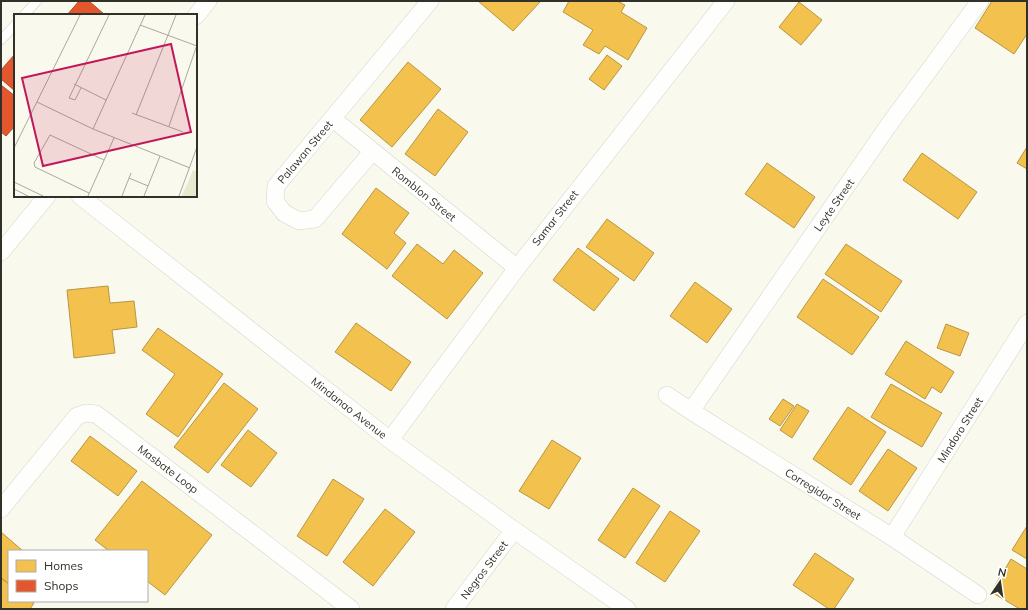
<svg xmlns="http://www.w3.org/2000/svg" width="1028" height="610" viewBox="0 0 1028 610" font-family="Mulish,sans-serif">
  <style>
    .homes { fill: #f2c14e; stroke: #b89643 }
    .shops { fill: #e4572e; stroke: #ae4c2c }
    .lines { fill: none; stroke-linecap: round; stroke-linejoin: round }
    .lane-casing { stroke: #d4d4cb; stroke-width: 10 }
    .street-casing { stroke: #d4d4cb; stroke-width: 18 }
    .lane { stroke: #fefefc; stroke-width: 9 }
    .street { stroke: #fefefc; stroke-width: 17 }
    .labels { text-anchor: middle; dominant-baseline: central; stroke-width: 4; stroke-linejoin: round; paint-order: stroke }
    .street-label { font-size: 11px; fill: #313129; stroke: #fff }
    .inset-road { fill: none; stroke: #a9a99f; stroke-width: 1 }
    .view { fill: #c2185b; fill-opacity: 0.15; stroke: #c2185b; stroke-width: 2 }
    .inset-edge { fill: none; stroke: #313129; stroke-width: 2 }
  </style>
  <rect width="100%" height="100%" fill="#f9f9ed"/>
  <path class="homes" d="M478,1H539L540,2L513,31Z
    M569,1H617L625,5L621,12L647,28L628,60L605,46L599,54L583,45L593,30L563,12Z
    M992,1H1027V34L1014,54L975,28Z
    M799,2L822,20L801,45L779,27Z
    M607,55L622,66L604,90L589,79Z
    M408,62L441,89L392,147L360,120Z
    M438,109L468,132L435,176L405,154Z
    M1027,147V169L1017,163Z
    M922,153L977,192L958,219L903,180Z
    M767,163L815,197L794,228L745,194Z
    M376,188L409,213L394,233L406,243L387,269L342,234Z
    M607,219L654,253L634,281L586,247Z
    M417,244L443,264L454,250L483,273L447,319L392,276Z
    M846,244L902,281L881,312L825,274Z
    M578,248L619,279L594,311L553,280Z
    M823,279L879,317L852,355L797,317Z
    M695,282L732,309L707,343L670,316Z
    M108,286L110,303L134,301L137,327L112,330L115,353L74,358L67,290Z
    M356,323L411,362L391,391L335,352Z
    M946,324L969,333L960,356L937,348Z
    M158,328L223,374L178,437L146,414L175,374L142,350Z
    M906,341L954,372L941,393L932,387L925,399L885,374Z
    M224,383L258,409L208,473L174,447Z
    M891,384L942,413L922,447L871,417Z
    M783,399L794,406L780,426L769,419Z
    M797,404L809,411L792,438L780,430Z
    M848,407L886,432L851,485L813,459Z
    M248,430L277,453L251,487L221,465Z
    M90,436L137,471L118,496L71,461Z
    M552,440L581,458L549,509L519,491Z
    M888,449L917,468L888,511L859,491Z
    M333,479L364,499L327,556L297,536Z
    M142,481L212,535L165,595L147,581V551H109L95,540Z
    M633,488L660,506L625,558L598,540Z
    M385,509L415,532L373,586L343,562Z
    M670,511L700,531L665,582L636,563Z
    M1027,526V559L1012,550Z
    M1,532L23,551H9V584L1,578Z
    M815,553L854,579L834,609H829L793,585Z
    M1011,559L1027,569V609H1020L991,592Z
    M1,578L9,584V601H31L34,603L30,609H1Z"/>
  <path class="shops" d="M79,1H89L105,15H67Z
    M15,54V91L1,79V70Z
    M1,85L15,96V126L6,136L1,132Z"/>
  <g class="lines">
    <g class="lane-casing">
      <path id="lane" d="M24,15L37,1
        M1,40L15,25"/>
    </g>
    <g class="street-casing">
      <path id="street" d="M196,16L208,1
        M333,119L517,268
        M372,152L315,219L299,221L284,213L275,201L276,186L430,1
        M80,196L390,440L514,530L627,609
        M1,252L47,196
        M667,395L691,411L892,537L978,595
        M691,411L888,126L980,1
        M390,440L517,268L726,1
        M1,509L77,416L86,413L96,414L351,609
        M892,537L1027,323
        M454,609L514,530"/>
    </g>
    <use href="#lane" class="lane"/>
    <use href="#street" class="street"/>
  </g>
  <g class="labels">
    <g class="street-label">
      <text transform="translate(305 152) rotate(-50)">Palawan Street</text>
      <text transform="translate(424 194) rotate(39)">Romblon Street</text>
      <text transform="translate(834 205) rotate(-55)">Leyte Street</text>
      <text transform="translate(555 218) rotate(-52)">Samar Street</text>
      <text transform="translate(349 408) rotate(38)">Mindanao Avenue</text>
      <text transform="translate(960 430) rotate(-58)">Mindoro Street</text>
      <text transform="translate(168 469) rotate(37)">Masbate Loop</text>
      <text transform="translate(823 494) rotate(32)">Corregidor Street</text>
      <text transform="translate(484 570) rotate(-53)">Negros Street</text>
    </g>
  </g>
  <g transform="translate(14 14)">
    <rect width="183" height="183" fill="#f9f9ed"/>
    <path d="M179,156L183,158V182H168Z" fill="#e8e9cd"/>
    <path class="inset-road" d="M126,11L183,32M60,70L92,86M67,74L61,86L55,84L95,1M23,88L79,115L176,154M118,99L169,118M122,101L162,1M155,112L183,31M79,115L131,1M0,134L66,1M115,164L134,172M0,168L29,182M0,175L14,182M75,179L21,153L20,149L36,121L90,146M74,182L100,124M108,182L117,159M130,182L146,142M165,182L183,133"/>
    <path class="view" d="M157,30L177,118L29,152L8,64Z"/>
    <rect width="183" height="183" class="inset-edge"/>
  </g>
  <rect width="1028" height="610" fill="none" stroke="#313129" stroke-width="4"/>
  <rect x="8" y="550" width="140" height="52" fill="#ffffff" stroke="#adada9"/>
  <rect x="16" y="560" width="20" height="12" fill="#f2c14e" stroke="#adada9"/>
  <text x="44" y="570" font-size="12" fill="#313129">Homes</text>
  <rect x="16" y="580" width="20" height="12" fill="#e4572e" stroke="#adada9"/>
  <text x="44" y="590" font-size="12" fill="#313129">Shops</text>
  <g transform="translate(1000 582) rotate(13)" stroke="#ffffff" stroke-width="3" paint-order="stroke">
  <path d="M0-3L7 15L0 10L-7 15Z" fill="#313129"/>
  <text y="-6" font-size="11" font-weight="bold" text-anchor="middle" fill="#313129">N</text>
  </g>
</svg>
